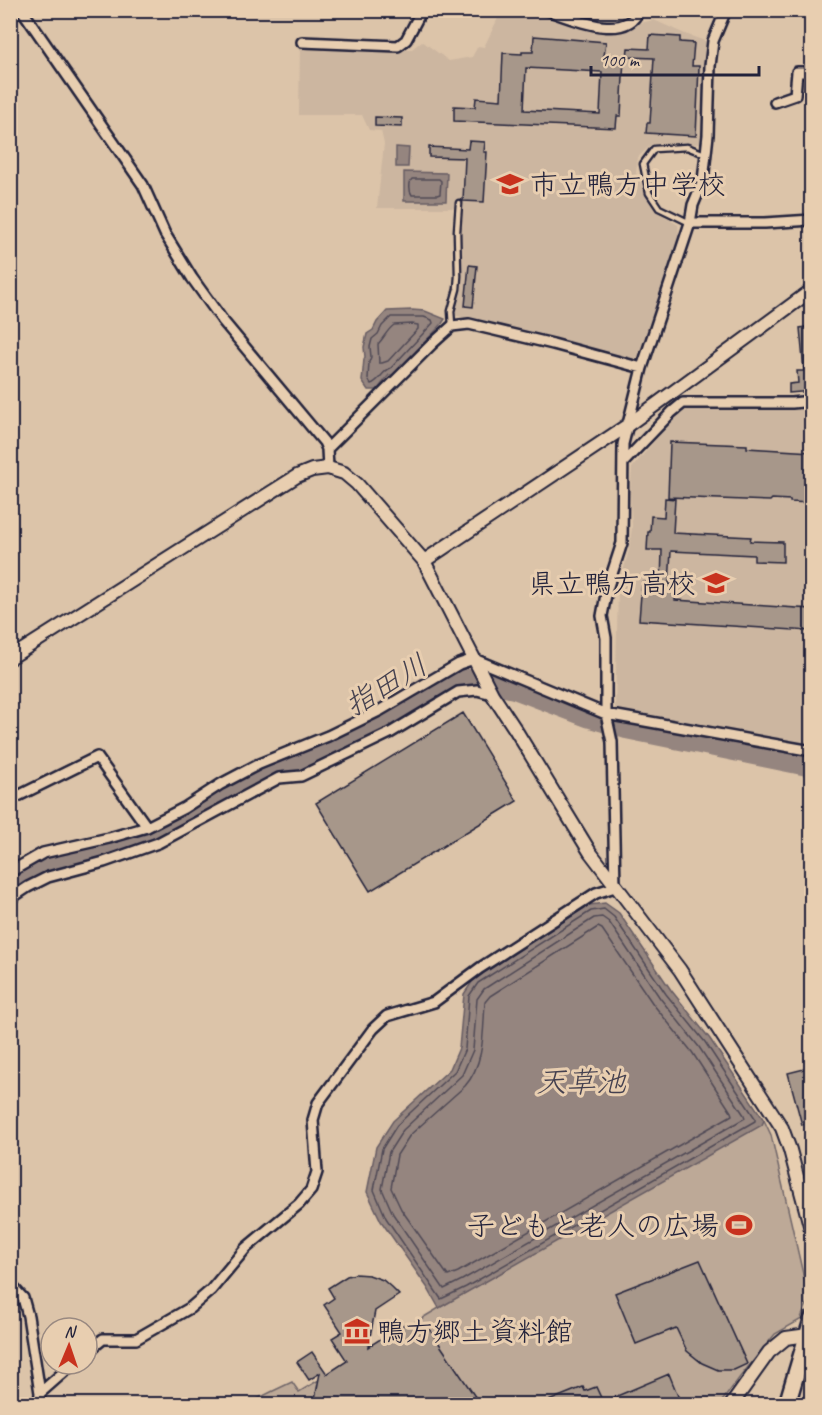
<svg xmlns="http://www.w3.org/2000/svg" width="822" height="1415" viewBox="0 0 822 1415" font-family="Caveat,'Klee One',sans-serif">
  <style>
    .built { fill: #ccb6a0 }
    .green { fill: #bda997; stroke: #706669; stroke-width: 1.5 }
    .water { fill: #95857f; stroke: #675d64; stroke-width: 1.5 }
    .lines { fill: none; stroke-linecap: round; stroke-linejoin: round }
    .shore { stroke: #504a56; stroke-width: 1.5 }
    .river { stroke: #95857f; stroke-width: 20 }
    .building { fill: #a7978a; stroke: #22223b; stroke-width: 1.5; fill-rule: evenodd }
    .service-casing { stroke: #22223b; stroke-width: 9 }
    .minor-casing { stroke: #22223b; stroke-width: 14 }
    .tertiary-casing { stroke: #22223b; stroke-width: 16 }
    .primary-casing { stroke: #22223b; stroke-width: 20 }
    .service { stroke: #e8ceb0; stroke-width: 4.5 }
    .minor { stroke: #e8ceb0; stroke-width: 9 }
    .tertiary { stroke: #e8ceb0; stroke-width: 12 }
    .primary { stroke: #e8ceb0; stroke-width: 15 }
    .labels { text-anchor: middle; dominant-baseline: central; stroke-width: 6; stroke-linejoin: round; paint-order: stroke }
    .poi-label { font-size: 28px; fill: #22223b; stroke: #e8ceb0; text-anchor: start }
    .water-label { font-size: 30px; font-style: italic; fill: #44404f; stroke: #e8ceb0 }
  </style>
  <rect width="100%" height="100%" fill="#dcc4a9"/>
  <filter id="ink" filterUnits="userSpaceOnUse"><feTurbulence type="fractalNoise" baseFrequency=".0167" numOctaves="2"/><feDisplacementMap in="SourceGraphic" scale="12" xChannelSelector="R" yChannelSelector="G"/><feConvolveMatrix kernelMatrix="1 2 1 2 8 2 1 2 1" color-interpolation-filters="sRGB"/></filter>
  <g filter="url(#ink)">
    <path class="built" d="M502,10L528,11L553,19L627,28L640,23L654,20L685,34L708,42L703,142L699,144L680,143L652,144L638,157L636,173L646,195L656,211L678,225L679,235L665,286L643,352L638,357L631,359L618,357L454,315V306L459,291L461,276V256L459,231L461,208H377L384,144L381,131L369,130L362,115H299L300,46L412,49L422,41L449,61L472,57L478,46L484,47Z
      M811,405V748L615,712L618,590L629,550L632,527L630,492L632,468L683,407Z"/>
    <path class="green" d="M764,1120L771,1135L809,1300L800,1320L775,1334L740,1377L720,1404H247L271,1392L292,1382L299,1392L439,1308Z"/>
    <path class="water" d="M396,147L409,148L408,167H396Z
      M404,172L447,173L446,201H404Z
      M412,310L425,311L445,319L441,325L393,375H389L377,390H368L362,381L364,359L365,357L364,347L367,334L373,330L377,322L387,311Z
      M605,903L619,913L671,990L710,1039L764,1120L762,1125L439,1308L427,1287L381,1221L367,1192L376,1147L393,1121L450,1069L459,1048L464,994L474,979L589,905Z"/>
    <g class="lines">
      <path class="shore" d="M412,179H439L441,181L440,194L437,195H412C409,191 409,182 412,179Z
        M391,317H424L432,320L433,323L391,368C382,371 380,381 371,384L368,379L369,362L371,357L370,347L372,339L378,334L382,326Z
        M412,324L418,325V329L388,361L382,363H379L378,344C384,338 387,330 394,325Z
        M604,909L614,917L666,994L705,1042L755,1118V1121L466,1287L441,1299L386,1218L374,1190L382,1149L397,1125L455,1071L465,1049L469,996L478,983L591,911Z
        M602,917L609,922L660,998L699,1047L744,1115L745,1118L462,1280L444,1289L393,1214L382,1189L389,1152L403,1130L462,1075L473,1050L477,999L484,989L594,918Z
        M598,927L602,929L653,1004L692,1052L731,1112L732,1115L458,1272L448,1276L401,1209L391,1188L397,1155L410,1135L465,1086C485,1063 483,1031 485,1002L490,996Z"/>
      <path class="river" d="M10,885L46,863L142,841L194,815L268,772L366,736L458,677L514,689L587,717L626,729L812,767"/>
    </g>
    <path class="building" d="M650,35L680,37V42L694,43L692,66H699L696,136L646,133L647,123H650L654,58L627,57L628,48L649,49Z
      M534,36L606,42L604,56L624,57L621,116H617L616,128L454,121V106L475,107L476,98L501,100L503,53L522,54V52H533ZM526,68L602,72L600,114L524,110Z
      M375,117L402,118V127L375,126Z
      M469,141L485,142L484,152H487L484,202L463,201L465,158L429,157V147L468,149Z
      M469,265L477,266L473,307L465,306Z
      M812,326V391L789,393V384L798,383L797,371H804L800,328Z
      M670,442L747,445V448L812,452V503L790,502V500L772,499L770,501L668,497Z
      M665,498L675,499L673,533L751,537L750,541L783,542V562L754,561V555L671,551L669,584L676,585L675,600L812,609L810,631L639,620L642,582L661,584L662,550H647L648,532H650L651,516L664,517Z
      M463,713L517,801L370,891L316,803Z
      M812,1067V1123L802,1125L788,1073Z
      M700,1260L747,1364L734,1370H718L702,1363L687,1351L676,1328L636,1344L615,1293Z
      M355,1274L369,1275L383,1280L391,1287L399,1295L375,1311L368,1347L404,1324L430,1330L480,1404H314L320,1373L309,1380L297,1362L312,1352L327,1374L347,1361L332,1338L342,1332L324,1305L334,1298L328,1288L347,1276Z
      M669,1374L680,1401L673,1404H541L583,1387L585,1391L596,1387L603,1402Z"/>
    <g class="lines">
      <g class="service-casing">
        <path id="service" d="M690,223L659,208L649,193L643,164L654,149L687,147L705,154
          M452,325L451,311L457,289L458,276L457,231L459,203"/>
      </g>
      <g class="minor-casing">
        <path id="minor" d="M22,10L143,185L165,234L192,278L223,321L324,442L327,449L328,468
          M547,10C570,18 626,43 639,10
          M302,42L398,46L406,40L422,10
          M775,102L795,95L797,72H812
          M690,223H765L812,220
          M327,449L432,344L452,326L469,324L553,344L642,368
          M623,463L672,412L683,403H792L812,401
          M10,800L97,757L147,827
          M10,872L43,853L109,838L147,827L184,808L221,784L259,764L328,736L379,711L459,664L474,659L606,714L812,751
          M10,899L28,887L48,877L104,862L158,843L279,778L301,776L390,733L458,692L477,690L492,694
          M10,1284L23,1298L28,1316L40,1393L39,1404
          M87,1352L103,1339H136L190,1308L211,1290L246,1248L299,1204L311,1190L317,1172L313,1120L318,1103L373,1029L387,1016L434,1002L480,968L596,893L615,887L612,742L606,714V638L602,616L607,589L622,543L623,444L642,368L690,223L693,205L703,181L708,135L710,66L713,41L726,10
          M40,1393L73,1364"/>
      </g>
      <g class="tertiary-casing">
        <path id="tertiary" d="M424,561L628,425L812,290
          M10,658L297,476L312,470L328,468L344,473L357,484L424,561L492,694L515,729L590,852L680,970L782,1128L790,1150L812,1233
          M732,1404L769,1352L786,1338L808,1335"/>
      </g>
      <g class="primary-casing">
        <path id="primary" d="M787,1404L812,1320"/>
      </g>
      <use href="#service" class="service"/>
      <use href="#minor" class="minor"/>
      <use href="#tertiary" class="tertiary"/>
      <use href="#primary" class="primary"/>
    </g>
  </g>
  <defs>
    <g id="school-bare" transform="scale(2.07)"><path d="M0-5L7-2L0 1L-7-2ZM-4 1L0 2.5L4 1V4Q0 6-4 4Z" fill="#c8321e" stroke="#e8ceb0" stroke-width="2.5" paint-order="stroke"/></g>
    <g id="stadium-bare" transform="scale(2.07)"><path d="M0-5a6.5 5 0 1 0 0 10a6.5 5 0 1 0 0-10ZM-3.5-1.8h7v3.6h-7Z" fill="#c8321e" stroke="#e8ceb0" stroke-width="2.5" paint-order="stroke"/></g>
    <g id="museum-bare" transform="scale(2.07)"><path d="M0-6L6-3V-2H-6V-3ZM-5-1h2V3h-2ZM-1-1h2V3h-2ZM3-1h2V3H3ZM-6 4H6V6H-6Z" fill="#c8321e" stroke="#e8ceb0" stroke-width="2.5" paint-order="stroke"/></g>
  </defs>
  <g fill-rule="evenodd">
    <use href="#school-bare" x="510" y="184"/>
    <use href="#school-bare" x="716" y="583"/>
    <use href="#stadium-bare" x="739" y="1225"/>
    <use href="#museum-bare" x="357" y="1331"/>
  </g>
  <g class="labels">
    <g class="poi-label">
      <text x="530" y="184">市立鴨方中学校</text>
      <text x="696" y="583" text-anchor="end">県立鴨方高校</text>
      <text x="719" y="1225" text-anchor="end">子どもと老人の広場</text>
      <text x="377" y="1331">鴨方郷土資料館</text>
    </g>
    <g class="water-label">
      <text transform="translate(386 685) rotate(-31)">指田川</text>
      <text x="581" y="1082">天草池</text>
    </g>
  </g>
  <rect width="822" height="1415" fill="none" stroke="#e8ceb0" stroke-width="36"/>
  <rect x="18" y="18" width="786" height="1379" fill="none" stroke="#22223b" stroke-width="2" filter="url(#ink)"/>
  <g transform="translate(69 1346) rotate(2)"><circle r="28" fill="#e8ceb0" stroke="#998981" stroke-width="1.5"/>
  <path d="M0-4.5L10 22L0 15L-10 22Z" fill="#c8321e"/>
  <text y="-9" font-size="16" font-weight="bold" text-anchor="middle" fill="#22223b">N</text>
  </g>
  <path d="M591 66v9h168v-9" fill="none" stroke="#22223b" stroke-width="3"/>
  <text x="600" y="66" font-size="18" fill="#22223b" stroke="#e8ceb0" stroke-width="4.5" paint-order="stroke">100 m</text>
</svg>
